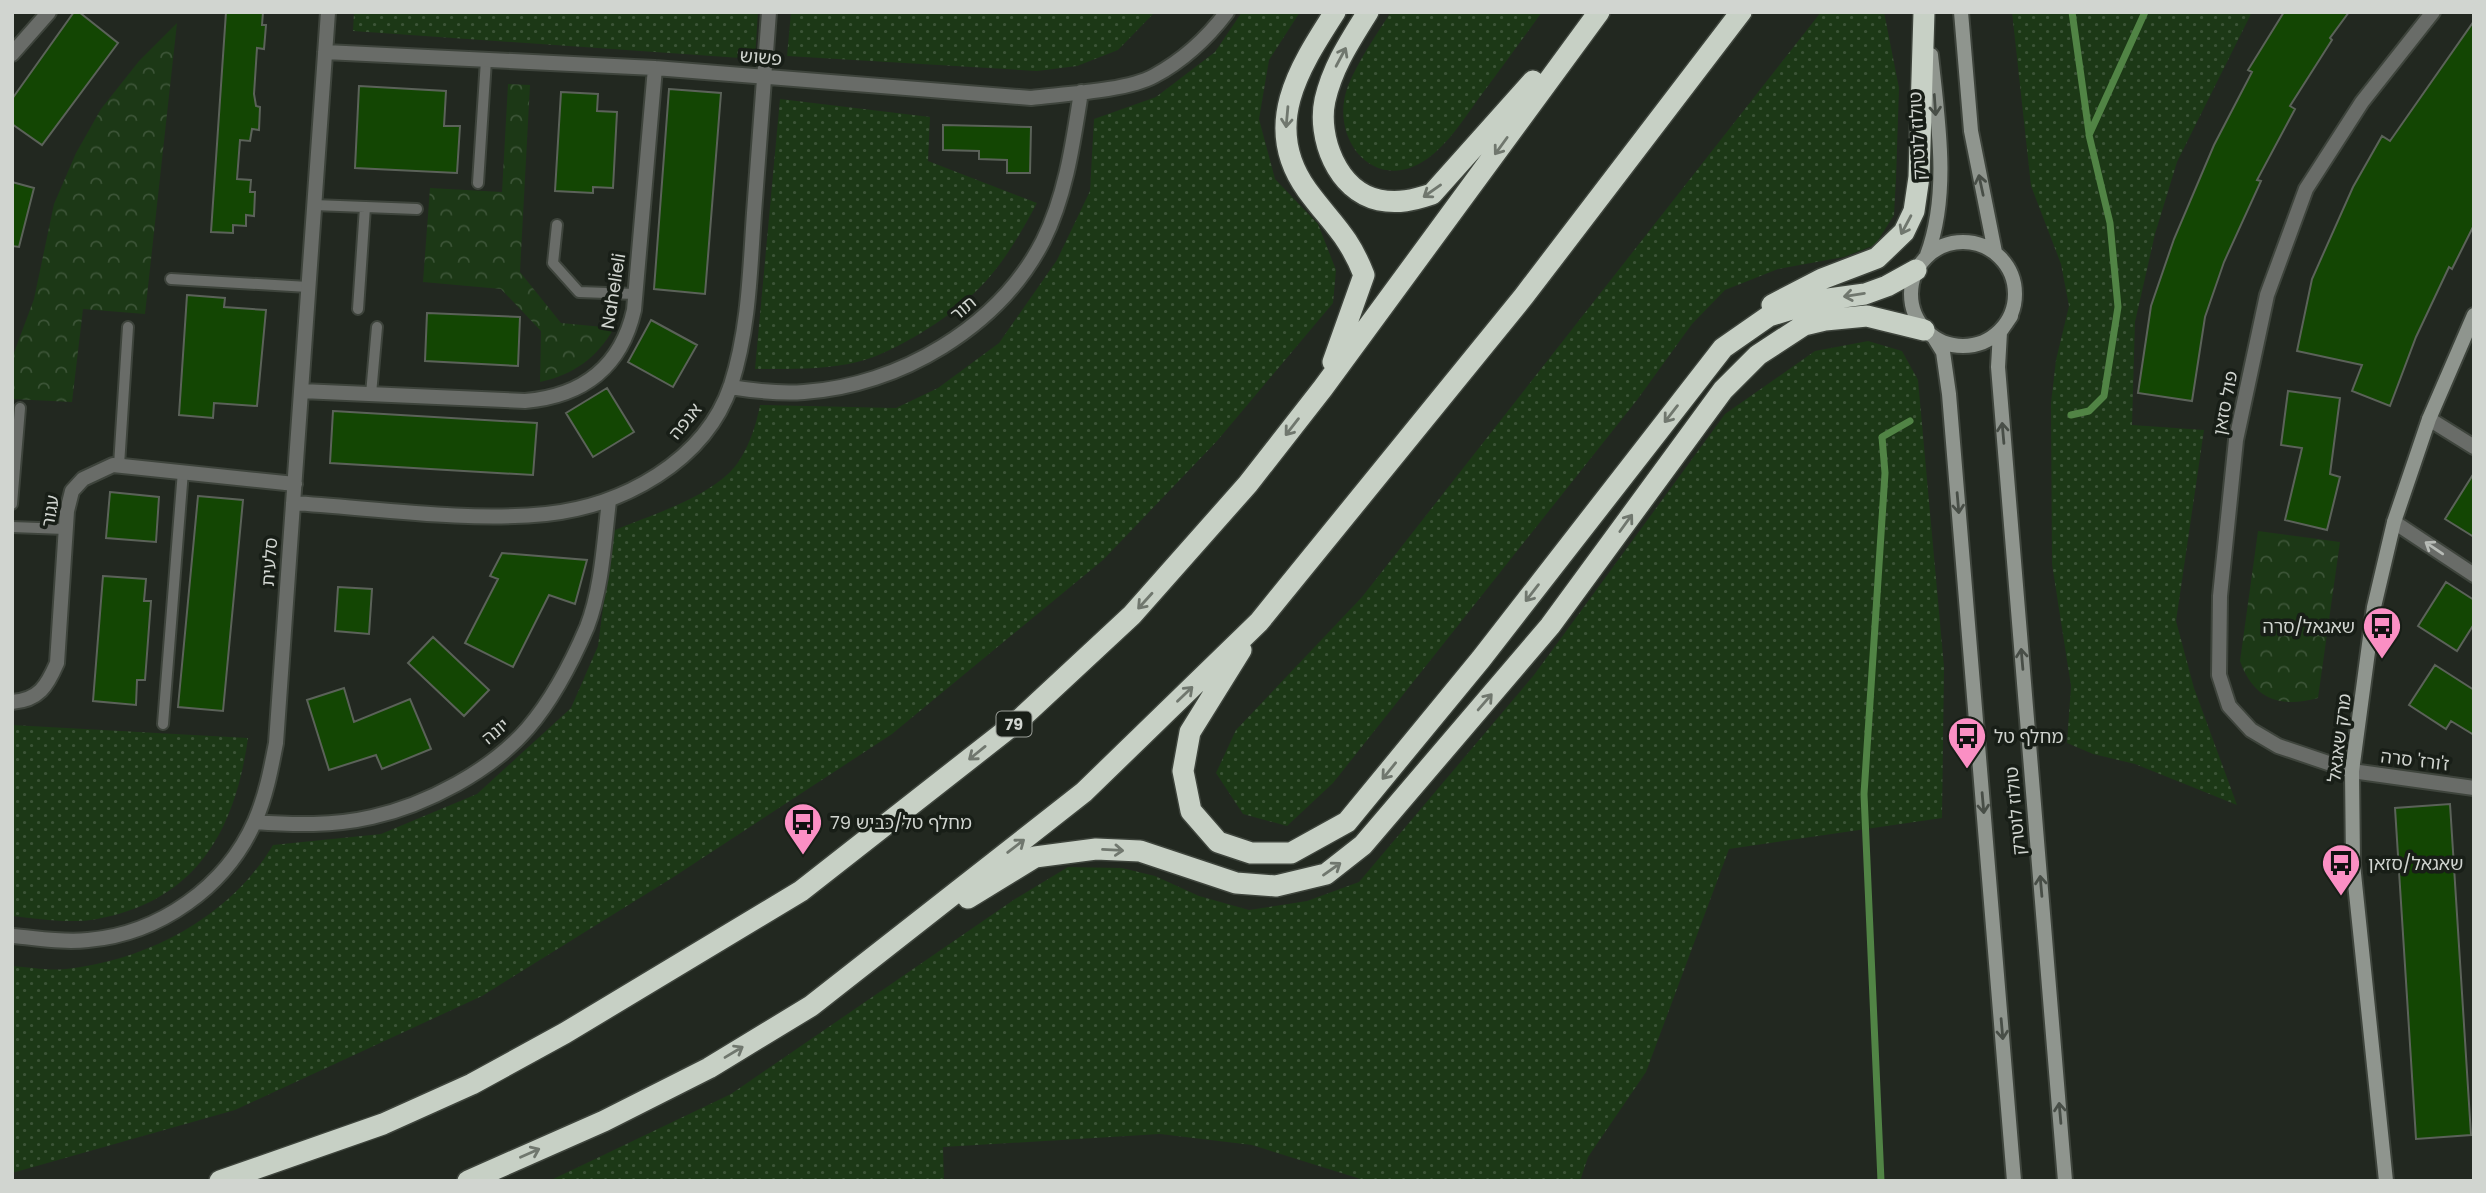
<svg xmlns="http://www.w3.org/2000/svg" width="2486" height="1193" viewBox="0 0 2486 1193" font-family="Poppins,'Noto Sans Hebrew',sans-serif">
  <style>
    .grass { fill: url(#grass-dots) }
    .forest { fill: url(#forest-crowns) }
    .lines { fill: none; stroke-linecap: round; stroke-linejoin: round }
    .stream { stroke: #518445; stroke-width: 7 }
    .building { fill: #134603; stroke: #5b6259; stroke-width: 2 }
    .lane-casing { stroke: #3e443c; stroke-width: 14 }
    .street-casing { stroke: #3e443c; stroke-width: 18 }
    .secondary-casing { stroke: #3e443c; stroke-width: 18 }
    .highway-casing { stroke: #3e443c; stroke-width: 24 }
    .lane { stroke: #696c68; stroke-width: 10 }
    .street { stroke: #696c68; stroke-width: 14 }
    .secondary { stroke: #8f958e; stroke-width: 14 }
    .highway { stroke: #c7d0c5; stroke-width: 21 }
    .oneway { stroke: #70776e }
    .oneway2 { stroke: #484e47 }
    .oneway3 { stroke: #b7bbb6 }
    .labels { text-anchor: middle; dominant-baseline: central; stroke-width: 7; stroke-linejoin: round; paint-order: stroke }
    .shield { fill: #181e17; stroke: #9a9e98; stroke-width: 2 }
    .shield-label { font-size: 16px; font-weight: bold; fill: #d1d5d0 }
    .street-label { font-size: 18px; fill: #d1d5d0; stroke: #181e17 }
    .poi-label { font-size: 18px; fill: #d1d5d0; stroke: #181e17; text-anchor: start }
  </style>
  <defs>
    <pattern id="grass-dots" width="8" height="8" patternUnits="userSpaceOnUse" patternTransform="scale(1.75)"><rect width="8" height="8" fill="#1c3816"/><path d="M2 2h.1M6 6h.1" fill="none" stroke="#3c5437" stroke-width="1.8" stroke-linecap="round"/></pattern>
    <pattern id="forest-crowns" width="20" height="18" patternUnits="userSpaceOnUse" patternTransform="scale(1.75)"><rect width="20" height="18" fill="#1c3816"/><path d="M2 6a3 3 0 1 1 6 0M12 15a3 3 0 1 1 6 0" fill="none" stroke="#3c5437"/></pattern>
  </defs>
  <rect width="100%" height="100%" fill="#222820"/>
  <path class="grass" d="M354,12H758L755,59L353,31Z
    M791,12H1155L1118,50L1077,66L1037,71L787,56Z
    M1242,12H1300L1269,60L1259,119L1275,179L1318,224L1336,270L1333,303L1217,441L1103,560L892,734L672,878L482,996L235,1110L12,1173V966C29,967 49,971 66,969C148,960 230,917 273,845L381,834L477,794L571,708L598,646L613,531C648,516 701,500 729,473C746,457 756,427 760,405L896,408L938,388L999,343L1057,260L1090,191L1094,119L1156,97L1215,52Z
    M1391,12H1542C1521,41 1500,70 1479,98C1464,119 1448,144 1427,159C1374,196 1328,138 1348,86C1358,61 1376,35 1391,12Z
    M1821,12H1884L1899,88L1896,179L1894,215L1875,245L1844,257L1778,269L1725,290L1692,324L1637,400L1333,783L1287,826L1243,814L1216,773L1236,730L1362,597Z
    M2012,12H2252L2177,162L2155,234L2135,322L2132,425L2204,430L2176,621L2194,688L2237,805L2135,764L2093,754L2067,743L2071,686L2052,564L2051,403L2056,360L2069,306L2061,264L2031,186Z
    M780,99L930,117L928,161L1037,203C1004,265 981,296 921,333C902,344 879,357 857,362C824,370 789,369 755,369Z
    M1868,341L1902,351L1918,380L1944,667L1942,818L1729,849L1646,1072L1588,1157L1580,1181H1367L1252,1145L1160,1134L943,1147L944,1181H549L731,1094L1015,899L1068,867L1122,868L1155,876L1199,896L1249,910L1307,901L1359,882L1534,675L1725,414L1815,351Z
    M12,725L248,738C235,831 196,901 97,919C69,924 40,919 12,916Z"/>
  <path class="forest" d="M177,23L145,314L83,309L72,402L12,399V358L34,299L54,204L76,153L101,109L139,61Z
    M508,84L530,85L520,272L561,323L614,328C597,358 573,375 540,382L541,331L501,289L423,282L430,188L502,192Z
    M2258,531L2340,542L2318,698C2280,708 2254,700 2240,661Z"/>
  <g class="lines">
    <path class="stream" d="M2072,12L2089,133
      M2071,415L2089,411L2104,396L2118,307L2110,223L2089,135L2145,12
      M1881,1181L1864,794L1885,473L1882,437L1910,421"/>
  </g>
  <path class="building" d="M74,12H79L118,43L42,145L12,124V99Z
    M226,12H263L262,25H266L264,49L257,48L254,94L256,106L260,107L259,130L252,129L250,141L240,140L237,179L251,180L250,192H255L254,216L246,215V226L233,225V233L211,232Z
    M2284,12H2349L2330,38L2332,40L2290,106L2295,109L2257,180L2261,181L2224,262L2205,317L2192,401L2138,393L2151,306L2174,239L2214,145L2252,72L2248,70Z
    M2474,21V225L2452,269L2449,267L2416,337L2390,406L2352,391L2362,365L2297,351L2312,279L2353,187L2382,136L2390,141Z
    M359,86L446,91L444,126H460L457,173L355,168Z
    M669,89L721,93L705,294L654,289Z
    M561,92L598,94L597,111L617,112L613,188L593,187V193L555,191Z
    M943,125L1031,127L1030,173H1007V160L979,159V151L943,150Z
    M12,182L34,188L19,247L12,246Z
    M187,295L225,298L224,307L266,310L257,406L214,403L213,418L179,415Z
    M427,313L520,317L518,366L425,361Z
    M651,320L697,345L673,387L628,362Z
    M607,388L634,432L593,457L566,413Z
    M2288,391L2340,398L2330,474L2340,477L2327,530L2285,520L2302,448L2281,445Z
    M333,411L537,423L533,475L330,463Z
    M2474,473V537L2445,519Z
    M110,492L159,497L156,542L106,538Z
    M198,496L243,500L223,711L178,707Z
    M502,553L587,560L575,604L549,595L513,667L465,643L498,579L490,576Z
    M103,576L146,579L144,601H151L145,680H137L136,705L93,701Z
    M2446,582L2474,600V624L2457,651L2418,626Z
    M338,587L372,589L369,634L335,631Z
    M433,637L489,690L464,716L408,663Z
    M2435,665L2474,690V735L2451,721L2446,729L2409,705Z
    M344,688L354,722L410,699L431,749L382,769L376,755L329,770L307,700Z
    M2450,804L2471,1135L2416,1139L2395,808Z"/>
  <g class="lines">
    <g class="lane-casing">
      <path id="lane" d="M478,183L486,60
        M314,205L417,209
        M557,225L553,263L579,292L635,294
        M171,279L308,287
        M358,309L365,207
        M371,394L377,327
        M119,465L128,327
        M12,504L20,408
        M12,527L65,529
        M163,724L183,471"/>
    </g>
    <g class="street-casing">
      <path id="street" d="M2433,12L2362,102L2306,189L2267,295L2236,440L2220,596L2219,675L2229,706L2251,730L2278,746L2352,771L2474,788
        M325,52L655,68L1031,98C1063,94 1127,91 1154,76C1182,61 1208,37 1227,12
        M12,54L49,12
        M730,387C755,391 779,394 804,392C899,386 999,327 1043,241C1066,195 1073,143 1081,92
        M301,391L525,401C583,396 621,367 634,310L655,68
        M2429,419L2474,447
        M293,503C373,508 466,522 546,514C622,506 705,462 731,385C749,329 750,270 754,213C759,146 764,79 769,12
        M2394,522L2474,575
        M12,702C39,700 47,686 57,663L67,511L72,491L83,479L113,465L295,484
        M255,822C294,825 333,826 372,817C426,805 491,771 528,728C552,700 572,662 587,627C602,588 604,542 609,501
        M12,936C37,938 63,943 88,940C159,934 226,887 255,821C266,796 271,769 276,743L328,12"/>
    </g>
    <g class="secondary-casing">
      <path id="secondary" d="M1961,12L1971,131L1995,252
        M1911 294a52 52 0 1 1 104 0a52 52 0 1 1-104 0Z
        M1927,255C1950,194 1938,120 1931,55
        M2011,316L2000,332L1998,367L2065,1181
        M1935,339L1943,352L1949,394L2014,1181
        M2386,1181L2353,864L2352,771L2374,607L2394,522L2429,419L2474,315"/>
    </g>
    <g class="highway-casing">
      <path id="highway" d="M1368,12C1350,41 1333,66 1325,100C1317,137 1337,191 1379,200C1398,204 1414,200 1432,194L1533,81
        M1772,305L1822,279L1877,258L1904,232L1914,211L1919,177L1924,12
        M1333,362L1364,275C1348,234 1331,223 1307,190C1261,126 1299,68 1335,12
        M1241,650L1190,732L1183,771L1191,811L1218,842L1251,853H1291L1347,822L1481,659L1723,348L1769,316L1821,300L1865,294L1887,286L1916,270
        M968,898L1035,857L1096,849L1140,851L1236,883L1276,886L1326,874L1363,845L1550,626L1723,390L1758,355L1804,325L1825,320L1867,316L1924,330
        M220,1181L383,1124L472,1084L565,1033L801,891L1018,721L1132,615L1248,484L1323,388L1599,12
        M468,1181L604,1121L709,1068L811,1006L1084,792L1259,622L1524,296L1741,12"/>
    </g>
    <use href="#lane" class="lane"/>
    <use href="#street" class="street"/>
    <use href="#secondary" class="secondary"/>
    <use href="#highway" class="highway"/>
  </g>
  <defs><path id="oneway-shaft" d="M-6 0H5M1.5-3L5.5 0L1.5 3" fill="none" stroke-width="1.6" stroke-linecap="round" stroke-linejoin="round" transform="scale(1.75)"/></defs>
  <g class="oneway">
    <use href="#oneway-shaft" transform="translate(1341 57) rotate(-62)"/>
    <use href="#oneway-shaft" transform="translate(1287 117) rotate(95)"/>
    <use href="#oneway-shaft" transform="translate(1501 146) rotate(126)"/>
    <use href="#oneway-shaft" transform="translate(1432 191) rotate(145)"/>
    <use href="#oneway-shaft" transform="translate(1906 225) rotate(118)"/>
    <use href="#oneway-shaft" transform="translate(1854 295) rotate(171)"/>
    <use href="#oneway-shaft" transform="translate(1671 414) rotate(128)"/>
    <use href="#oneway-shaft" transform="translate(1292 427) rotate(128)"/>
    <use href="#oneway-shaft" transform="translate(1626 523) rotate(-54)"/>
    <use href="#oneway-shaft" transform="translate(1532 593) rotate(128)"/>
    <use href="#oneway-shaft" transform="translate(1145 601) rotate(132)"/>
    <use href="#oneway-shaft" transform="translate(1185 694) rotate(-44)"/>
    <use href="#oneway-shaft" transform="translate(1485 702) rotate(-49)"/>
    <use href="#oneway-shaft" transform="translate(977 753) rotate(141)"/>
    <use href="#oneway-shaft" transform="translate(1389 771) rotate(129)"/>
    <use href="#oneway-shaft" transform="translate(1016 846) rotate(-38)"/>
    <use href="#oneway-shaft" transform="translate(1113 850) rotate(3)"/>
    <use href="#oneway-shaft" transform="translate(1332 869) rotate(-35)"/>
    <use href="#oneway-shaft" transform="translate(734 1052) rotate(-31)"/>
    <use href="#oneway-shaft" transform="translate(530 1153) rotate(-24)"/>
  </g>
  <g class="oneway2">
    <use href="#oneway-shaft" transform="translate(1935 105) rotate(86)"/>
    <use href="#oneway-shaft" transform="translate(1981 185) rotate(-102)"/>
    <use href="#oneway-shaft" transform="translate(2003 433) rotate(-95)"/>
    <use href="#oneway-shaft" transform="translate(1958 503) rotate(85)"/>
    <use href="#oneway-shaft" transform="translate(2022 659) rotate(-95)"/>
    <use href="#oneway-shaft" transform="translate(1983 803) rotate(85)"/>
    <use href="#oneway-shaft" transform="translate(2041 886) rotate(-95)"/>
    <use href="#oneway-shaft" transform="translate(2002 1029) rotate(85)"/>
    <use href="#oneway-shaft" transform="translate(2060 1113) rotate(-95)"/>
  </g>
  <use class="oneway3" href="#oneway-shaft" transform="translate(2434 548) rotate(-146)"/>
  <defs>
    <g id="bus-pin" transform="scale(2.0125)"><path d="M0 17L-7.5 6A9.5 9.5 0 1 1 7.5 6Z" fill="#fb8fc4" stroke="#181e17"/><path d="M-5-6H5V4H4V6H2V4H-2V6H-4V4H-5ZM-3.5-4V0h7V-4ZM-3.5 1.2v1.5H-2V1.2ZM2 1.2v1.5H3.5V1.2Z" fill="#111"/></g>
  </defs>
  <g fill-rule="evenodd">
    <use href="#bus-pin" x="2382" y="626"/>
    <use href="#bus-pin" x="1967" y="736"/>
    <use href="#bus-pin" x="803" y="822"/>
    <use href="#bus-pin" x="2341" y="863"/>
  </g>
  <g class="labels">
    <rect class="shield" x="996.5" y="711.5" width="35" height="25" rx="5"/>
    <g class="shield-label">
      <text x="1014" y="724">79</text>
    </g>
    <g class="street-label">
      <text transform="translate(761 57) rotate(5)">פשוש</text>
      <text transform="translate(1917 136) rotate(-93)">טולוז לוטרק</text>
      <text transform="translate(613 291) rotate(-81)">Nahelieli</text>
      <text transform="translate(963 308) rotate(-40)">תור</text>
      <text transform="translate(2225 403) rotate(-79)">פול סזאן</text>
      <text transform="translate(685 421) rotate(-51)">אנפה</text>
      <text transform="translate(50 511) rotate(-80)">עגור</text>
      <text transform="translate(269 562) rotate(-86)">סלעית</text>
      <text transform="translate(495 731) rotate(-40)">יונה</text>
      <text transform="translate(2339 738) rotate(-83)">מרק שאגאל</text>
      <text transform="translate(2415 760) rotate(7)">ז'ורז' סרה</text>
      <text transform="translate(2015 811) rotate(-95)">טולוז לוטרק</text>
    </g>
    <g class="poi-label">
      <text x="2355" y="626" text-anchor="end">שאגאל/סרה</text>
      <text x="1994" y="736">מחלף טל</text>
      <text x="830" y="822">מחלף טל/כביש 79</text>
      <text x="2368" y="863">שאגאל/סזאן</text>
    </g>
  </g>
  <rect width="2486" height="1193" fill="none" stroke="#d1d5d0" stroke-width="28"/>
</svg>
